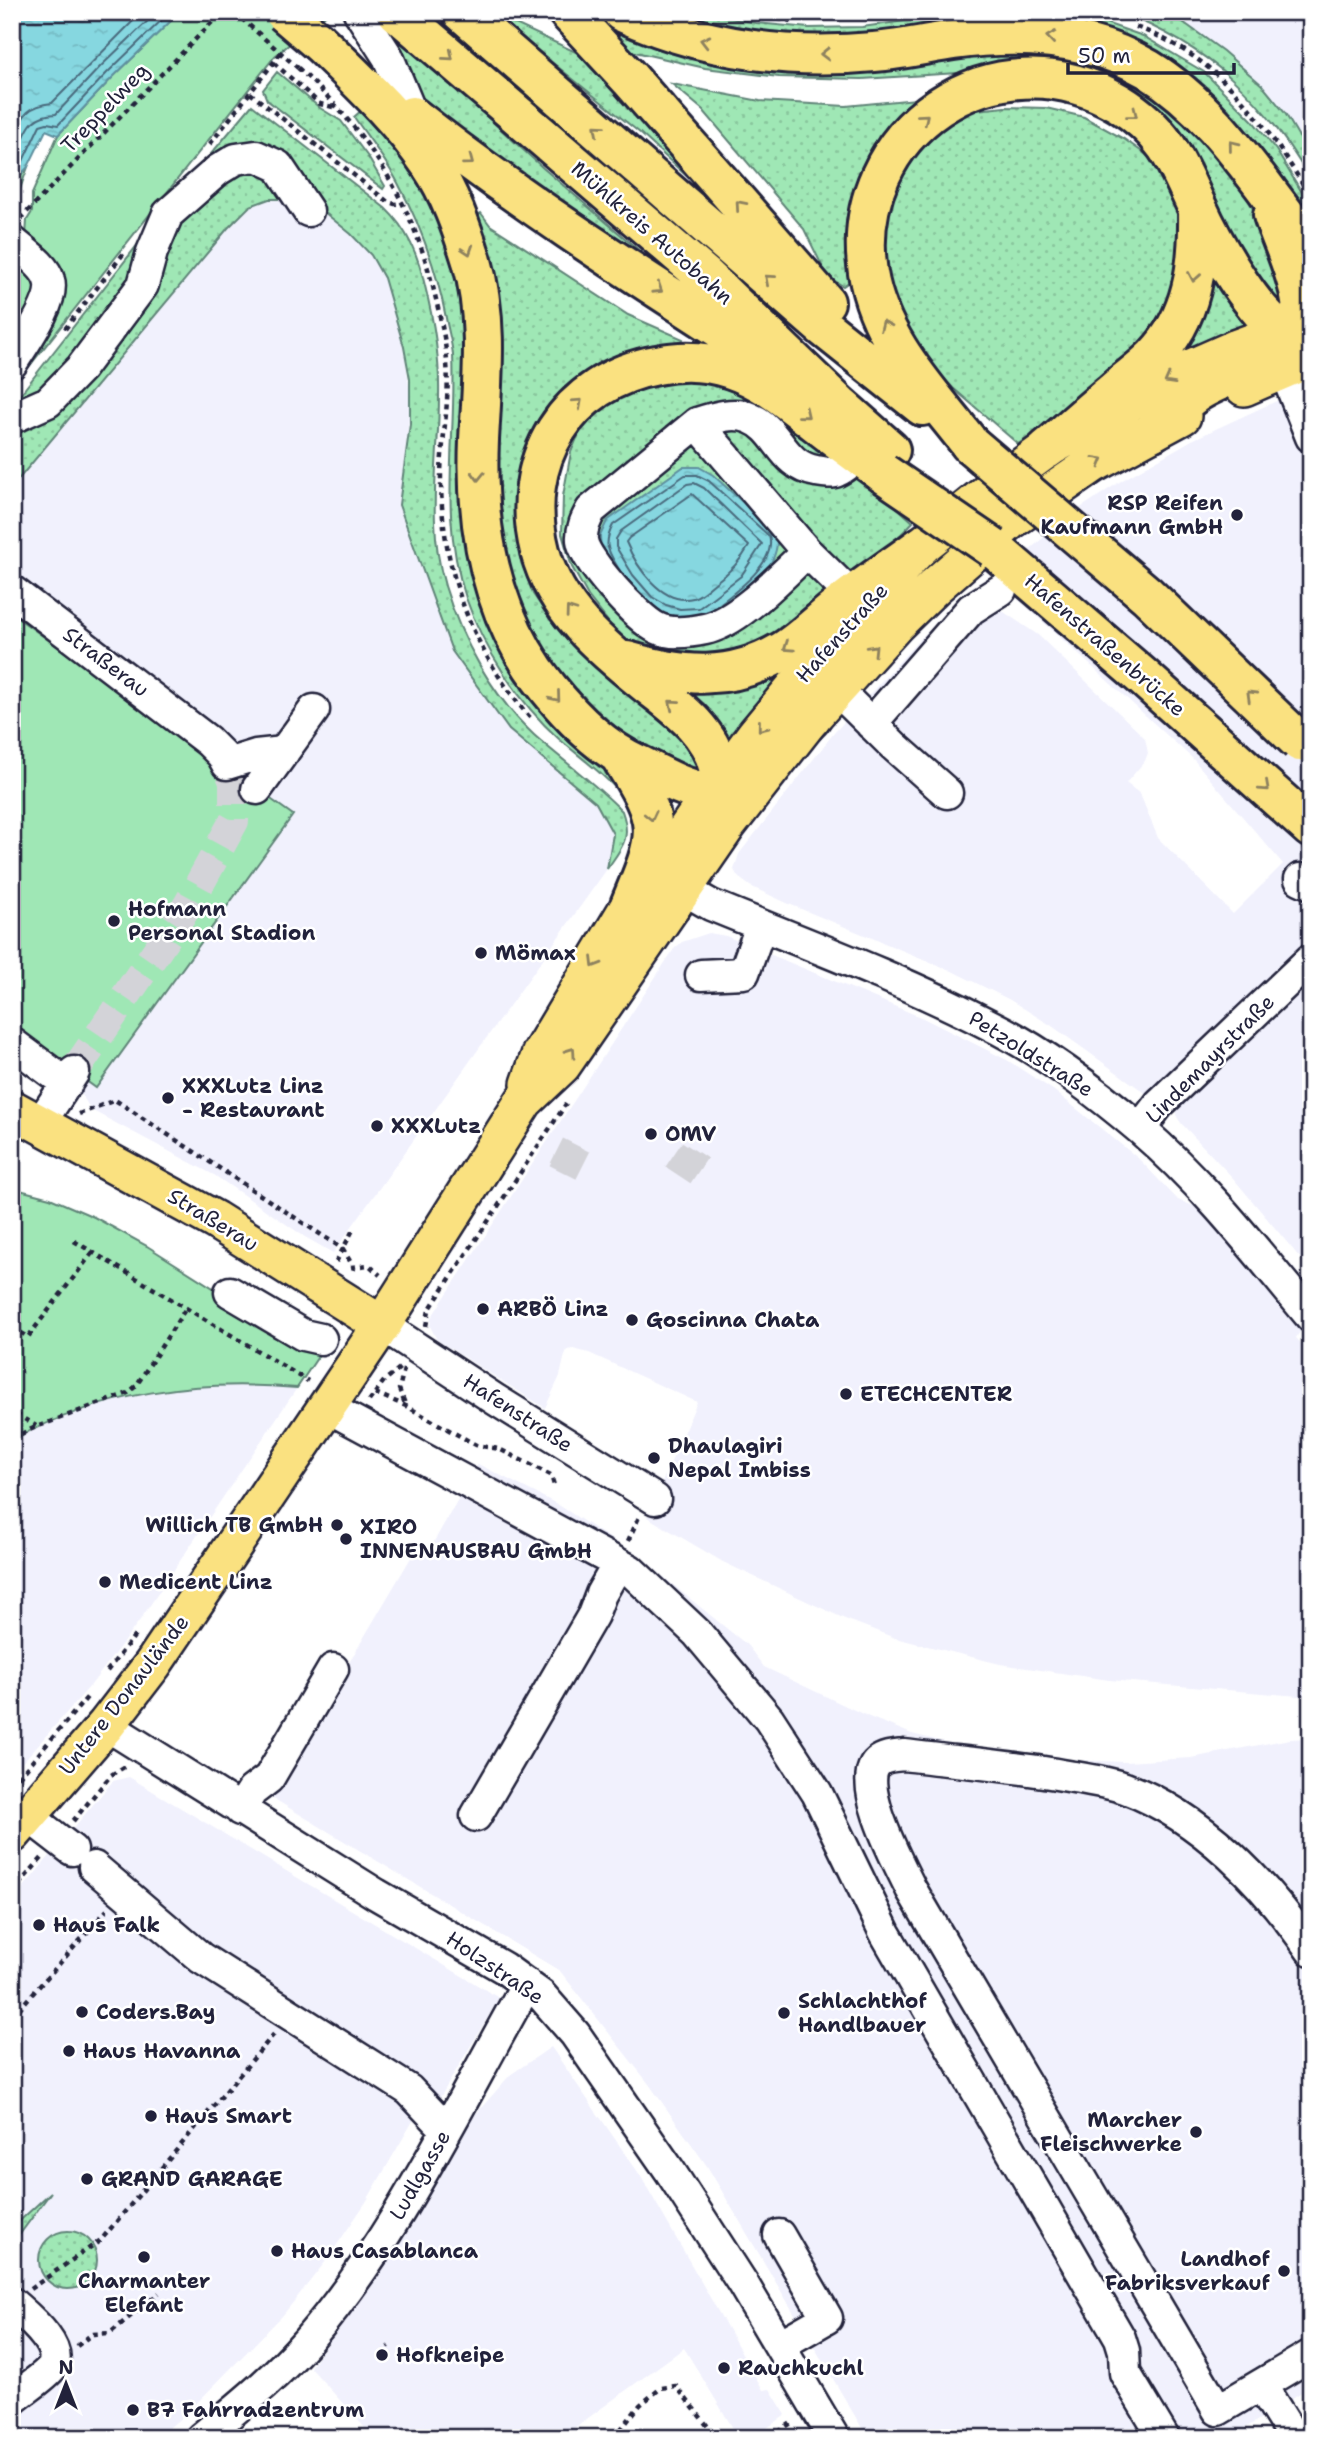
<svg xmlns="http://www.w3.org/2000/svg" width="1323" height="2450" viewBox="0 0 1323 2450" font-family="'Shantell Sans',sans-serif">
  <style>
    .built { fill: #f1f1fd }
    .grass { fill: url(#grass-dots); stroke: #608478; stroke-width: 2 }
    .green { fill: #9fe7b5; stroke: #608478; stroke-width: 2 }
    .water { fill: url(#water-ripples); stroke: #5e8f9e; stroke-width: 2 }
    .lines { fill: none; stroke-linecap: round; stroke-linejoin: round }
    .shore { stroke: #4a6a7d; stroke-width: 2 }
    .minor-tunnel { stroke: #d3d3d8; stroke-width: 30; stroke-dasharray: 30 15; stroke-linecap: butt }
    .minor-casing { stroke: #22223b; stroke-width: 35 }
    .major-casing { stroke: #22223b; stroke-width: 42 }
    .highway-casing { stroke: #22223b; stroke-width: 44 }
    .path { stroke: #22223b; stroke-width: 4.5; stroke-dasharray: 5 5; stroke-linecap: butt }
    .minor { stroke: #fff; stroke-width: 30 }
    .major { stroke: #fae180; stroke-width: 37 }
    .highway { stroke: #fae180; stroke-width: 38 }
    .highway-bridge-casing { stroke: #22223b; stroke-width: 44; stroke-linecap: butt }
    .path-bridge { stroke: #22223b; stroke-width: 4.5; stroke-dasharray: 5 5; stroke-linecap: butt }
    .highway-bridge { stroke: #fae180; stroke-width: 38 }
    .oneway { stroke: #8e825e }
    .poi-dot { fill: #22223b; stroke: #fff; stroke-width: 2.5 }
    .labels { text-anchor: middle; dominant-baseline: central; stroke-width: 5; stroke-linejoin: round; paint-order: stroke }
    .street-label { font-size: 21px; fill: #22223b; stroke: #fff }
    .poi-label { font-size: 21px; font-weight: bold; fill: #22223b; stroke: #fff; text-anchor: start }
  </style>
  <defs>
    <pattern id="grass-dots" width="8" height="8" patternUnits="userSpaceOnUse" patternTransform="scale(1.75)"><rect width="8" height="8" fill="#9fe7b5"/><path d="M2 2h.1M6 6h.1" fill="none" stroke="#89c69d" stroke-width="1.8" stroke-linecap="round"/></pattern>
    <pattern id="water-ripples" width="26" height="14" patternUnits="userSpaceOnUse" patternTransform="scale(1.75)"><rect width="26" height="14" fill="#86d7e0"/><path d="M2 4q2-2 4 0t4 0M15 11q2-2 4 0t4 0" fill="none" stroke="#73b8c1"/></pattern>
  </defs>
  <rect width="100%" height="100%" fill="#fff"/>
  <filter id="ink" filterUnits="userSpaceOnUse"><feTurbulence type="fractalNoise" baseFrequency=".0143" numOctaves="2"/><feDisplacementMap in="SourceGraphic" scale="14" xChannelSelector="R" yChannelSelector="G"/><feConvolveMatrix kernelMatrix="1 2 1 2 8 2 1 2 1" color-interpolation-filters="sRGB"/></filter>
  <g filter="url(#ink)">
    <path class="built" d="M1169,12H1311V157L1299,140Z
      M269,199H308L351,234L371,255L384,278L404,347L411,402L399,505L509,730L596,803L613,834L607,869L333,1253L305,1237L214,1175L91,1110L79,1090L224,820L12,577V487L228,228L250,206Z
      M1311,385V948L1151,1097L1052,1026L1010,1000L950,970L789,904L750,886L738,877L734,870L739,854L834,733L918,641L961,600L984,585L1001,610L1038,635L1145,738L1148,753L1145,761L1126,783L1140,794L1158,838L1233,914L1283,864L1193,759L1017,598L1001,574L1070,515L1121,481L1192,440Z
      M709,933L726,936L923,1018L1007,1060L1053,1090L1139,1159L1178,1200L1212,1213L1302,1323L1301,1330L1296,1338L1311,1354V1697L1109,1680L1000,1664L895,1638L845,1619L723,1562L647,1517L697,1402L589,1353L573,1349L567,1350L565,1355L560,1376L545,1408L437,1340L430,1326L431,1318L674,949L682,942Z
      M1311,974V1271L1233,1178L1181,1123L1177,1117V1109L1182,1099Z
      M229,1384L297,1388L140,1620L91,1685L12,1774V1440L32,1430L93,1406L163,1389Z
      M478,1464L557,1504L640,1558L747,1645L764,1667L869,1717L912,1734L980,1751L1044,1759L1126,1762L1191,1758L1290,1739L1311,1738V2386L1230,2438H868L707,2166L649,2084L560,1971L246,1782L347,1666L416,1549L427,1554Z
      M129,1777L499,1998L438,2101L428,2095L366,2202L326,2261L283,2315L189,2411L157,2438H12V1901L113,1781Z
      M551,2047L640,2175L763,2390L770,2389L786,2415L752,2438H739L684,2348L573,2429L579,2438H374L310,2367L363,2297L398,2245L475,2115L510,2075Z"/>
    <path class="grass" d="M653,12H701L756,23L809,28L862,27L969,12H1061L1094,19L1143,36L1204,72L1252,120L1276,150L1311,207V226L1243,127L1195,82L1137,46L808,43Z
      M1119,12H1169L1223,51L1262,85L1285,113L1311,157V181C1264,98 1209,46 1119,12Z
      M498,16L606,66L734,220L640,133L523,39Z
      M602,18L662,43L1014,49L1112,66L1160,94L1207,137L1243,190L1279,258L1289,291L1279,314L1212,203L1054,67L862,79L779,77L705,68L631,51Z
      M380,19L543,168L683,288L669,285L419,101Z
      M277,72L320,108L341,121L368,157L385,186L383,189L267,100L263,90Z
      M672,84L760,101L846,106L926,98L888,131L862,171L846,219V259L853,279L843,286L827,276L804,229L703,110Z
      M252,105L385,208C408,230 418,255 425,286C434,322 440,359 439,396C439,461 426,522 445,586C461,639 493,697 534,735C563,761 595,783 622,811C632,839 622,847 607,869L613,834L596,803L509,730L452,651L399,505L410,424V379L404,347L384,278L371,255L351,234L308,199H269L250,206L228,228L12,487V405L171,202Z
      M1005,107L1046,108L1084,117L1124,139L1159,164L1183,196L1189,243L1169,326L1101,390L1018,444L953,388L912,344L881,279L880,210L936,123L966,111Z
      M362,110C379,131 402,153 415,176C446,231 463,290 464,353C466,433 449,516 477,595C500,660 564,708 604,763C613,776 621,790 629,803C609,778 584,760 559,739C520,704 483,648 466,598C438,515 457,438 453,355C452,343 448,330 446,318C437,271 421,226 398,183C386,160 369,139 354,117Z
      M481,213L490,225L628,315L683,339L680,350L665,348L517,487L514,521L520,558L533,594L556,627L591,660L659,705L709,773L678,774L589,712L536,645L502,556L474,217Z
      M1207,240L1259,322L1147,377Z
      M697,378L756,400L862,476L913,522L842,595L723,665L624,642L588,596L572,567L562,534L563,496L571,452L583,424L597,406L642,383Z
      M803,654L727,744L682,686Z
      M51,2192L17,2238L12,2228Z
      M39 2260a29 29 0 1 1 58 0a29 29 0 1 1-58 0Z"/>
    <path class="green" d="M180,12H329L275,56L24,373L12,383L18,366L51,311L26,237L27,220L32,212V194L58,135L112,78Z
      M28,167L12,211V184Z
      M12,241L41,278L12,350Z
      M12,614L293,815L96,1088L12,1027Z
      M12,1188L50,1198L94,1217L147,1246L319,1355L297,1388C196,1379 103,1392 12,1440Z"/>
    <path class="water" d="M12,12H180L112,78L58,135L46,130L28,167L12,184Z
      M683,467H699L713,475L776,533C785,571 730,604 704,624L660,620L601,552L600,536L607,521Z"/>
    <g class="lines">
      <path class="shore" d="M12,138C23,116 26,106 52,103L142,12
        M12,160C28,138 23,115 56,114L100,67L157,12
        M12,173L22,163L40,125L47,123L58,125L107,73L170,12
        M694,483L704,488L762,544L741,576L699,608L680,609L666,605L652,597L633,575L616,547V539L621,531L687,484Z
        M692,494L749,546C740,562 730,572 716,582C710,587 701,596 693,598C662,606 636,566 626,542L629,538Z
        M620,571C609,552 602,546 613,525L685,475H697L709,481L769,536C778,563 731,595 713,609"/>
      <path class="minor-tunnel" d="M74,1072L188,905L234,821V782L227,764
        M563,1172L578,1142
        M678,1175L700,1142"/>
      <g class="minor-casing">
        <path id="minor" d="M359,12L388,57L420,134
          M12,241C24,252 45,265 49,280C56,300 23,345 12,363
          M1284,369L1311,437
          M12,418L48,402L81,368L143,285L152,252L168,214L218,170L236,159L256,156L278,166L308,211
          M697,423C713,418 734,411 750,418C779,429 781,465 816,471C822,472 831,474 837,471C845,468 852,460 859,455
          M807,552C781,576 739,622 705,629C691,632 671,635 657,628C638,619 584,560 582,540C581,529 586,519 591,510L697,423L807,552L852,596
          M12,591L208,741L222,755L227,764L256,755L284,752
          M836,689L894,746L947,793
          M871,724L971,609L1001,590
          M257,789L314,710
          M1300,879L1311,884
          M683,889L711,905C804,943 899,978 988,1024C1043,1051 1094,1090 1140,1129C1205,1185 1256,1251 1311,1317
          M701,975L744,973L761,926
          M12,1043L67,1084
          M39,1125L74,1072
          M1140,1129L1159,1104L1311,959
          M230,1292L303,1335L321,1339
          M382,1325L496,1400L655,1499
          M327,1407L630,1570L697,1633L769,1719L817,1793L885,1933L1120,2338L1124,2351L1125,2373L1164,2438
          M106,1725L376,1894L504,1968L541,1995L575,2034L670,2171L743,2284L834,2438
          M240,1810L252,1791L269,1778L333,1669
          M28,1816L72,1850
          M476,1816L593,1615L601,1594L618,1564
          M94,1867L201,1958L409,2090L446,2129
          M1311,1950C1265,1883 1202,1817 1125,1788C1107,1782 1086,1779 1068,1776C1014,1766 958,1762 904,1755C896,1756 885,1756 878,1762C854,1782 900,1866 911,1889L1218,2410L1311,2355
          M779,2235L827,2318L780,2345
          M12,2303C25,2315 65,2346 52,2367C45,2377 22,2391 12,2400
          M1261,2385L1294,2438
          M201,2438C238,2407 275,2378 307,2341C398,2235 458,2105 527,1984"/>
      </g>
      <g class="major-casing">
        <path id="major" d="M1244,387L1311,358
          M530,1084L541,1053L630,905L656,874L702,807L756,734L834,640L920,547L1000,483L1047,449L1080,430L1187,370L1237,348L1308,322
          M12,1109L215,1220L382,1325
          M12,1834L106,1725L153,1664L382,1325L524,1101L562,1065L728,824L811,718L896,624L934,587L1010,521L1093,464L1182,416"/>
      </g>
      <g class="highway-casing">
        <path id="highway" d="M397,12L707,278L839,405L890,450
          M462,12L823,327L922,406
          M568,12L630,79L825,302
          M622,12C702,49 787,60 874,52C901,50 927,44 953,40C1018,31 1089,34 1148,69C1219,113 1259,185 1311,247
          M320,43C359,81 400,119 430,164C450,193 462,229 472,261C489,319 482,381 479,440C475,530 491,618 549,689C573,719 602,748 637,764C659,774 682,789 706,792C742,796 787,741 811,718
          M412,116C525,205 646,281 767,359
          M1153,431C1166,419 1179,405 1193,395C1229,368 1310,362 1301,301C1297,272 1282,243 1273,215
          M970,444C930,392 879,341 868,273C846,130 995,30 1119,103C1137,114 1154,129 1166,146C1179,165 1187,186 1197,207C1212,240 1247,303 1276,326C1286,333 1299,336 1311,337
          M1047,449C1069,430 1090,411 1113,392C1126,380 1141,370 1154,357C1193,317 1199,265 1198,211
          M993,548L1143,677L1311,828
          M627,661C683,677 731,682 783,651C804,638 822,619 842,604C867,584 894,566 920,547
          M620,756C663,824 661,831 630,905
          M673,903C676,892 678,878 684,868C706,828 730,818 718,767C709,729 676,707 647,684C602,648 555,609 540,551C517,461 567,381 657,365C681,360 707,361 731,369C764,380 788,401 815,422C838,440 860,456 883,473"/>
      </g>
      <path class="path" d="M728,12L793,21
        M1136,27C1219,57 1261,118 1306,189
        M274,63L320,104L337,108
        M298,68C368,132 413,202 435,295C440,317 446,341 447,363C450,401 442,437 441,474C440,567 472,652 533,721
        M250,93L388,202L395,204L403,203
        M210,144L284,49
        M20,219L222,12
        M65,329L124,253
        M79,1114L115,1100L343,1249L354,1268L353,1273
        M74,1241L308,1381
        M336,1262L354,1228
        M351,1267L369,1265L380,1275
        M426,1326L429,1310L566,1104
        M12,1327L28,1337L93,1252
        M404,1369L399,1389L406,1406
        M375,1393L406,1406L476,1445L499,1449L551,1475L555,1489
        M369,1401L384,1381L401,1367
        M16,1414L36,1426
        M12,1438L36,1427L128,1393L136,1386L186,1308
        M628,1541L639,1517
        M107,1671L136,1634
        M12,1785L89,1695
        M73,1821L111,1775L124,1767
        M12,1892L43,1857
        M12,2017L107,1910
        M30,2289L101,2240L274,2034
        M77,2346L92,2334L110,2333L159,2293
        M382,2355L389,2346
        M614,2438L640,2405L661,2388L676,2386L717,2438
        M770,2438L794,2421"/>
      <use href="#minor" class="minor"/>
      <use href="#major" class="major"/>
      <use href="#highway" class="highway"/>
      <g class="highway-bridge-casing">
        <path id="highway-bridge" d="M284,12L320,43
          M970,444L1147,595L1300,742
          M883,473L993,548"/>
      </g>
      <path class="path-bridge" d="M234,12L298,68"/>
      <use href="#highway-bridge" class="highway-bridge"/>
    </g>
    <defs><path id="oneway-chevron" d="M-2-3.5L2.5 0L-2 3.5" fill="none" stroke-width="1.6" stroke-linecap="round" stroke-linejoin="round" transform="scale(1.75)"/></defs>
    <g class="oneway">
      <use href="#oneway-chevron" transform="translate(1051 37) rotate(-172)"/>
      <use href="#oneway-chevron" transform="translate(705 41) rotate(-166)"/>
      <use href="#oneway-chevron" transform="translate(825 54) rotate(179)"/>
      <use href="#oneway-chevron" transform="translate(449 56) rotate(40)"/>
      <use href="#oneway-chevron" transform="translate(1133 114) rotate(38)"/>
      <use href="#oneway-chevron" transform="translate(924 118) rotate(-40)"/>
      <use href="#oneway-chevron" transform="translate(598 129) rotate(-139)"/>
      <use href="#oneway-chevron" transform="translate(1233 145) rotate(-129)"/>
      <use href="#oneway-chevron" transform="translate(469 161) rotate(37)"/>
      <use href="#oneway-chevron" transform="translate(740 205) rotate(-131)"/>
      <use href="#oneway-chevron" transform="translate(468 250) rotate(72)"/>
      <use href="#oneway-chevron" transform="translate(1194 277) rotate(100)"/>
      <use href="#oneway-chevron" transform="translate(769 279) rotate(-139)"/>
      <use href="#oneway-chevron" transform="translate(658 289) rotate(33)"/>
      <use href="#oneway-chevron" transform="translate(885 325) rotate(-114)"/>
      <use href="#oneway-chevron" transform="translate(1169 380) rotate(151)"/>
      <use href="#oneway-chevron" transform="translate(578 403) rotate(-42)"/>
      <use href="#oneway-chevron" transform="translate(805 414) rotate(39)"/>
      <use href="#oneway-chevron" transform="translate(1099 461) rotate(-30)"/>
      <use href="#oneway-chevron" transform="translate(478 476) rotate(91)"/>
      <use href="#oneway-chevron" transform="translate(570 611) rotate(-126)"/>
      <use href="#oneway-chevron" transform="translate(788 647) rotate(146)"/>
      <use href="#oneway-chevron" transform="translate(873 649) rotate(-46)"/>
      <use href="#oneway-chevron" transform="translate(1251 695) rotate(-136)"/>
      <use href="#oneway-chevron" transform="translate(556 697) rotate(50)"/>
      <use href="#oneway-chevron" transform="translate(673 704) rotate(-140)"/>
      <use href="#oneway-chevron" transform="translate(762 727) rotate(129)"/>
      <use href="#oneway-chevron" transform="translate(1265 787) rotate(42)"/>
      <use href="#oneway-chevron" transform="translate(651 816) rotate(77)"/>
      <use href="#oneway-chevron" transform="translate(595 963) rotate(121)"/>
      <use href="#oneway-chevron" transform="translate(571 1052) rotate(-55)"/>
    </g>
  </g>
  <g class="poi-dot">
    <circle cx="1237" cy="515" r="7"/>
    <circle cx="114" cy="921" r="7"/>
    <circle cx="481" cy="953" r="7"/>
    <circle cx="168" cy="1098" r="7"/>
    <circle cx="377" cy="1126" r="7"/>
    <circle cx="651" cy="1134" r="7"/>
    <circle cx="483" cy="1309" r="7"/>
    <circle cx="632" cy="1320" r="7"/>
    <circle cx="846" cy="1394" r="7"/>
    <circle cx="654" cy="1458" r="7"/>
    <circle cx="337" cy="1525" r="7"/>
    <circle cx="346" cy="1539" r="7"/>
    <circle cx="105" cy="1582" r="7"/>
    <circle cx="39" cy="1925" r="7"/>
    <circle cx="82" cy="2012" r="7"/>
    <circle cx="784" cy="2013" r="7"/>
    <circle cx="69" cy="2051" r="7"/>
    <circle cx="151" cy="2116" r="7"/>
    <circle cx="1196" cy="2132" r="7"/>
    <circle cx="87" cy="2179" r="7"/>
    <circle cx="277" cy="2251" r="7"/>
    <circle cx="144" cy="2257" r="7"/>
    <circle cx="1284" cy="2271" r="7"/>
    <circle cx="382" cy="2355" r="7"/>
    <circle cx="724" cy="2368" r="7"/>
    <circle cx="133" cy="2410" r="7"/>
  </g>
  <g class="labels">
    <g class="street-label">
      <text transform="translate(105 108) rotate(-46)">Treppelweg</text>
      <text transform="translate(652 233) rotate(41)">Mühlkreis Autobahn</text>
      <text transform="translate(842 633) rotate(-48)">Hafenstraße</text>
      <text transform="translate(1105 645) rotate(41)">Hafenstraßenbrücke</text>
      <text transform="translate(106 662) rotate(37)">Straßerau</text>
      <text transform="translate(1031 1054) rotate(32)">Petzoldstraße</text>
      <text transform="translate(1210 1059) rotate(-45)">Lindemayrstraße</text>
      <text transform="translate(213 1220) rotate(31)">Straßerau</text>
      <text transform="translate(518 1413) rotate(33)">Hafenstraße</text>
      <text transform="translate(124 1695) rotate(-52)">Untere Donaulände</text>
      <text transform="translate(495 1968) rotate(34)">Holzstraße</text>
      <text transform="translate(420 2175) rotate(-60)">Ludlgasse</text>
    </g>
    <g class="poi-label">
      <text x="1223" y="503" text-anchor="end">RSP Reifen<tspan x="1223" dy="24">Kaufmann GmbH</tspan></text>
      <text x="128" y="909">Hofmann<tspan x="128" dy="24">Personal Stadion</tspan></text>
      <text x="495" y="953">Mömax</text>
      <text x="182" y="1086">XXXLutz Linz<tspan x="182" dy="24">- Restaurant</tspan></text>
      <text x="391" y="1126">XXXLutz</text>
      <text x="665" y="1134">OMV</text>
      <text x="497" y="1309">ARBÖ Linz</text>
      <text x="646" y="1320">Goscinna Chata</text>
      <text x="860" y="1394">ETECHCENTER</text>
      <text x="668" y="1446">Dhaulagiri<tspan x="668" dy="24">Nepal Imbiss</tspan></text>
      <text x="323" y="1525" text-anchor="end">Willich TB GmbH</text>
      <text x="360" y="1527">XIRO<tspan x="360" dy="24">INNENAUSBAU GmbH</tspan></text>
      <text x="119" y="1582">Medicent Linz</text>
      <text x="53" y="1925">Haus Falk</text>
      <text x="798" y="2001">Schlachthof<tspan x="798" dy="24">Handlbauer</tspan></text>
      <text x="96" y="2012">Coders.Bay</text>
      <text x="83" y="2051">Haus Havanna</text>
      <text x="165" y="2116">Haus Smart</text>
      <text x="1182" y="2120" text-anchor="end">Marcher<tspan x="1182" dy="24">Fleischwerke</tspan></text>
      <text x="101" y="2179">GRAND GARAGE</text>
      <text x="291" y="2251">Haus Casablanca</text>
      <text x="1270" y="2259" text-anchor="end">Landhof<tspan x="1270" dy="24">Fabriksverkauf</tspan></text>
      <text x="144" y="2281" text-anchor="middle">Charmanter<tspan x="144" dy="24">Elefant</tspan></text>
      <text x="396" y="2355">Hofkneipe</text>
      <text x="738" y="2368">Rauchkuchl</text>
      <text x="147" y="2410">B7 Fahrradzentrum</text>
    </g>
  </g>
  <rect width="1323" height="2450" fill="none" stroke="#fff" stroke-width="42"/>
  <rect x="21" y="21" width="1281" height="2408" fill="none" stroke="#22223b" stroke-width="2.5" filter="url(#ink)"/>
  <g transform="translate(66 2384)" stroke="#ffffff" stroke-width="5" paint-order="stroke">
  <path d="M0-5L12 26L0 18L-12 26Z" fill="#22223b"/>
  <text y="-10" font-size="19" font-weight="bold" text-anchor="middle" fill="#22223b">N</text>
  </g>
  <path d="M1068 63v10h166v-10" fill="none" stroke="#22223b" stroke-width="3.5"/>
  <text x="1078" y="63" font-size="21" fill="#22223b" stroke="#ffffff" stroke-width="5" paint-order="stroke">50 m</text>
</svg>
